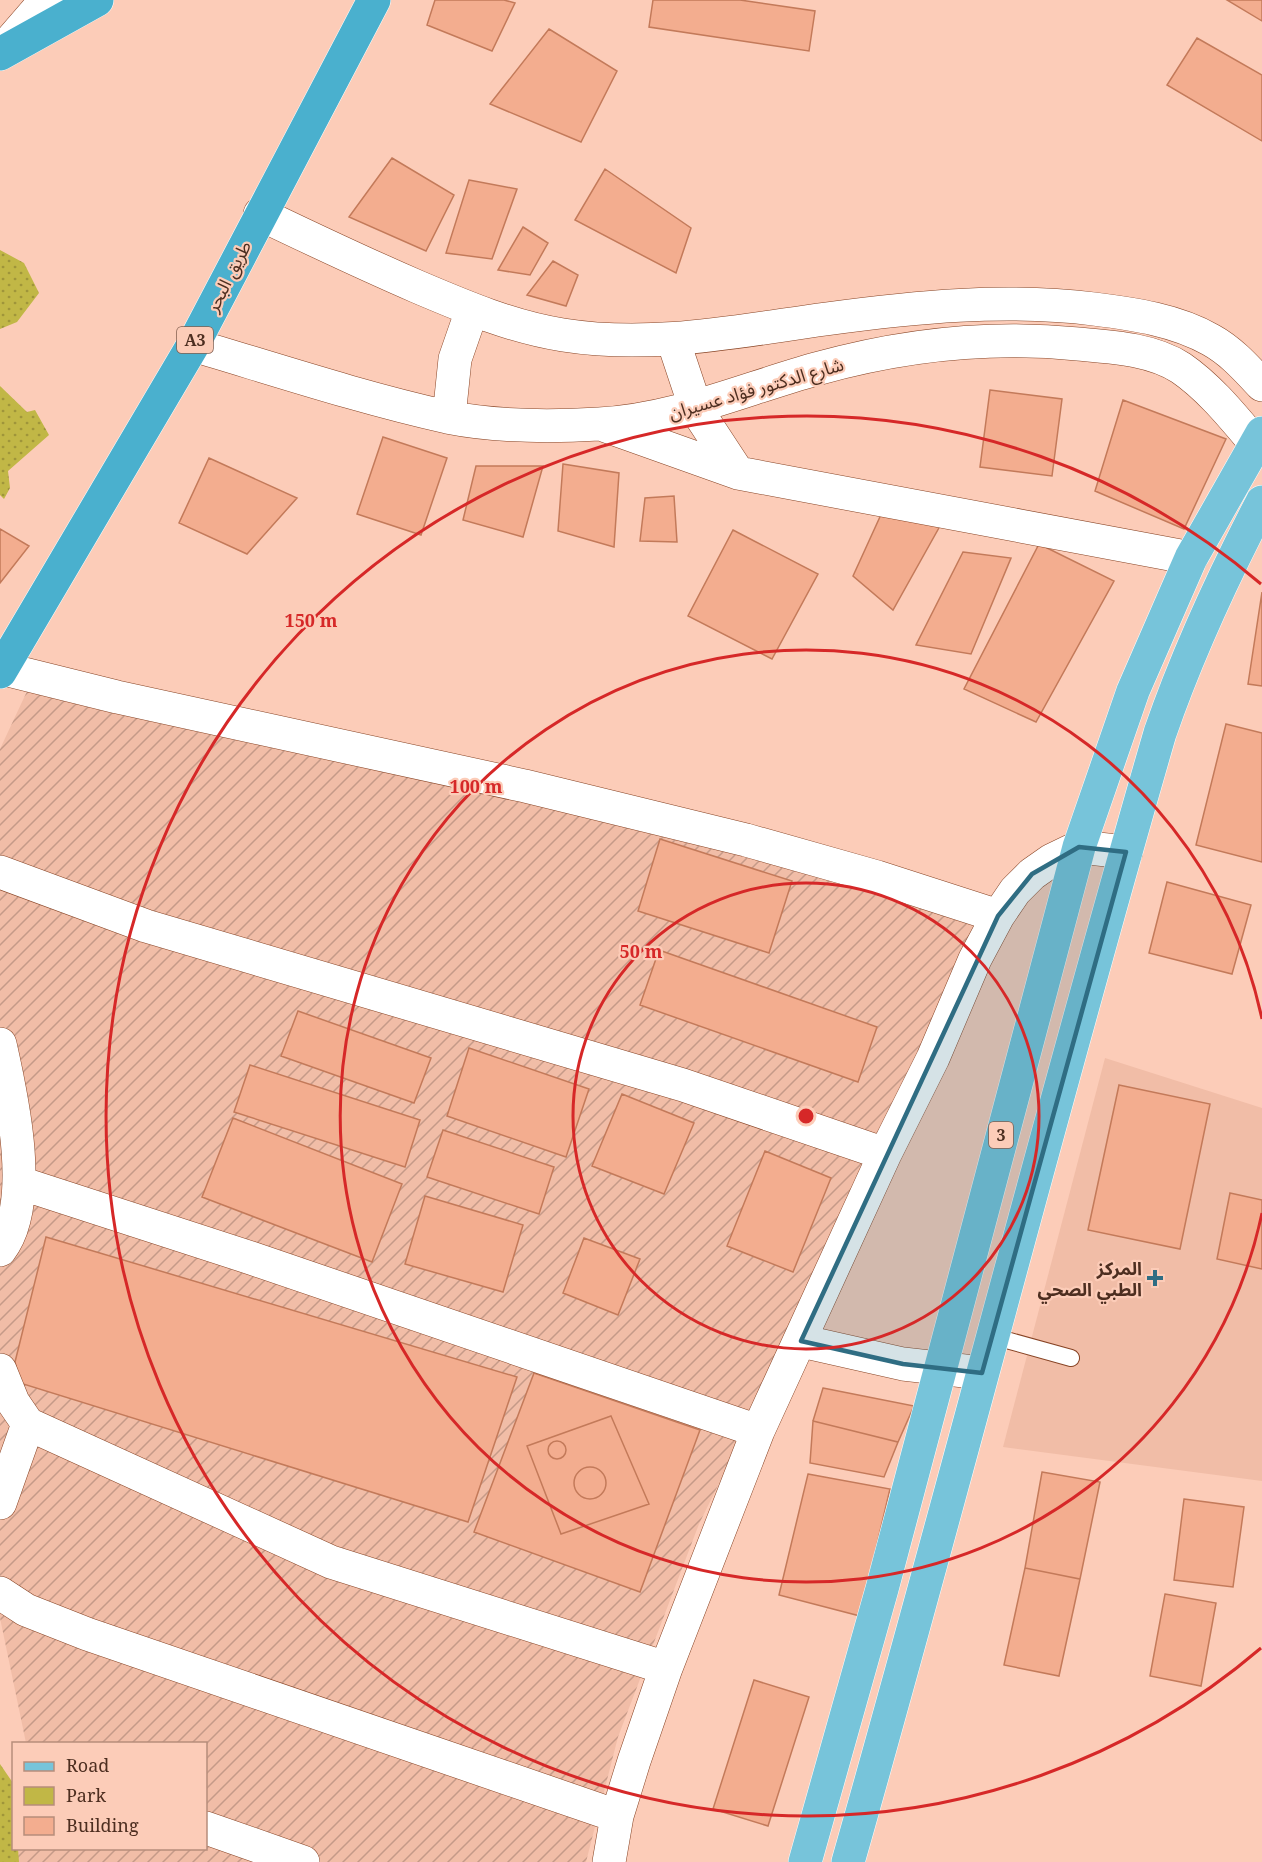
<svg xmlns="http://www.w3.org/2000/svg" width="1262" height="1862" viewBox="0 0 1262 1862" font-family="'Noto Serif','Noto Sans Arabic',serif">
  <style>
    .built { fill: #f1bda7 }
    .industrial { fill: url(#industrial-furrows) }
    .green { fill: url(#green-dots) }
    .building { fill: #f3ad8f; stroke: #c37a5a; stroke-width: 1.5 }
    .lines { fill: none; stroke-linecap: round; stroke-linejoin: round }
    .service-casing { stroke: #884425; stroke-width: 18 }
    .minor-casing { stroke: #884425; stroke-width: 34 }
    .primary-casing { stroke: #fff; stroke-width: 34 }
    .trunk-casing { stroke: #fff; stroke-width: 34 }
    .service { stroke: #fff; stroke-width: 16 }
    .minor { stroke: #fff; stroke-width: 33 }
    .primary { stroke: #77c4da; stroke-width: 33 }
    .trunk { stroke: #4ab0ce; stroke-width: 33 }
    .marked { fill: #2f6d83; fill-opacity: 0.2; stroke: #2f6d83; stroke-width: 4.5; stroke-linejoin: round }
    .ring { fill: none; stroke: #d62828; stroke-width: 3 }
    .poi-dot { fill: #2f6d83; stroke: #fcccb8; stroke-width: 2 }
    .labels { text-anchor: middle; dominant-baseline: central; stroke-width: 4.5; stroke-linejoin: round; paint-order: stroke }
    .shield { fill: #fcccb8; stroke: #825d4e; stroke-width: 1.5 }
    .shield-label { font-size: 16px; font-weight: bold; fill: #4d2e20 }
    .street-label { font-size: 18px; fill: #4d2e20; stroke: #fcccb8 }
    .poi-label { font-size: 18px; font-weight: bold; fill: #4d2e20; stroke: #fcccb8; text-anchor: end }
    .centre { fill: #d62828; stroke: #fcccb8; stroke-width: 3 }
    .ring-label { font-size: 18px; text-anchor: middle; font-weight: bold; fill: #d62828; stroke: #fcccb8; stroke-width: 4.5; stroke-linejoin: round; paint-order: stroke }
  </style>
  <defs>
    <pattern id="industrial-furrows" width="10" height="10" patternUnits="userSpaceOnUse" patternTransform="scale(1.5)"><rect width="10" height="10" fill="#f1bda7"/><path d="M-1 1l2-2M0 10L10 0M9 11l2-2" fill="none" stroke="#c59a88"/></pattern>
    <pattern id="green-dots" width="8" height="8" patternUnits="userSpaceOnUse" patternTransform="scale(1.5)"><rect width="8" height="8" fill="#c1b746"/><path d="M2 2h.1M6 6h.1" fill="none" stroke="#9f953a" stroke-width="1.8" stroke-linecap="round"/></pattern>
  </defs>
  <rect width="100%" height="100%" fill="#fcccb8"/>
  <path class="built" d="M1105,1058L1262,1108V1481L1003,1447Z"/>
  <path class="industrial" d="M29,687L254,737L772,861L980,922L825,1269L699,1524L618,1737L586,1862H0L14,1848H206V1744L26,1743L0,1618V749Z"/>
  <path class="green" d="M0,250L24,263L39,293L17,322L0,329Z
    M0,386L27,412L35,410L49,435L8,471L10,488L4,499L0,495Z
    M0,1764L13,1783L14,1848L18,1849L19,1862H0Z"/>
  <path class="building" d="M435,0H504L515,3L492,51L427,25Z
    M653,0H740L815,11L809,51L649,27Z
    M1227,0H1262V21Z
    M549,29L617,71L581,142L490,104Z
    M1197,38L1262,75V141L1167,85Z
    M392,158L454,195L426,251L349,217Z
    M605,169L691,228L676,273L575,220Z
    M469,180L517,189L492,259L446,253Z
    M523,227L548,243L530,275L498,270Z
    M553,261L578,275L566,306L527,295Z
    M990,390L1062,399L1052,476L980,467Z
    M1123,400L1226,439L1184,529L1095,491Z
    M383,437L447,458L421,535L357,514Z
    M209,458L297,498L247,554L179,523Z
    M563,464L619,473L614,547L558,531Z
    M476,466H543L523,537L463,520Z
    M674,496L677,542L640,541L645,498Z
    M884,508L940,526L893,610L853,576Z
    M0,529L29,546L0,583Z
    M733,530L818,574L772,659L688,616Z
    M1039,544L1114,581L1036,722L964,689Z
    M963,552L1011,558L971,654L916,645Z
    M1262,592V686L1248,684Z
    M1226,724L1262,733V862L1196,845Z
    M660,839L792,881L769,953L638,911Z
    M1167,882L1251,905L1232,974L1149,953Z
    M659,950L877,1027L858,1082L640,1005Z
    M298,1011L431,1058L414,1103L281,1056Z
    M469,1048L589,1089L566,1157L447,1116Z
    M250,1065L420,1120L405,1167L234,1112Z
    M1119,1085L1210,1104L1180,1249L1088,1230Z
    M622,1094L694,1123L664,1194L592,1166Z
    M233,1118L402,1184L372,1262L202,1197Z
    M443,1130L554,1167L539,1214L427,1177Z
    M765,1151L831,1178L793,1272L727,1246Z
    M1230,1193L1262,1200V1269L1217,1259Z
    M425,1196L523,1225L503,1292L405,1264Z
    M46,1237L517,1377L468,1522L20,1383L15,1362Z
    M584,1238L640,1259L618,1315L563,1293Z
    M534,1373L700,1430L640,1592L474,1532Z
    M823,1388L914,1406L898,1442L813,1421Z
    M611,1416L649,1504L561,1534L527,1446Z
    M813,1421L898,1442L884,1477L810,1463Z
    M548 1450a9 9 0 1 1 18 0a9 9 0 1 1-18 0Z
    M574 1483a16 16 0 1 1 32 0a16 16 0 1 1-32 0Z
    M1042,1472L1100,1482L1080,1579L1025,1568Z
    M808,1474L890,1489L860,1616L779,1595Z
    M1184,1499L1244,1507L1233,1587L1174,1580Z
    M1025,1568L1080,1579L1059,1676L1004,1665Z
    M1165,1594L1216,1603L1201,1686L1150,1676Z
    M754,1680L809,1697L768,1826L713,1809Z"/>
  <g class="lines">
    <g class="service-casing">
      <path id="service" d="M992,1336L1071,1358"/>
    </g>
    <g class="minor-casing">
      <path id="minor" d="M2,51L46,0
        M260,214C312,239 365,264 418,287C465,307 512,327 563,335C652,349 738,331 826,319C914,307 1005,298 1094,309C1134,314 1176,320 1211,340C1231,351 1246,368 1262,385
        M673,340L696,409L738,473
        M193,345C277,370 362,398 447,417C497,427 549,427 599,424C675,420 744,389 816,369C902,345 989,335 1078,344C1112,347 1152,349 1181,368C1210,388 1233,417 1256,444
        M449,417L455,359L472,310
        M606,426L738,473L1191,558
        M0,668L117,697L525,786L746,840L877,877L998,916
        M0,872L146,926L683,1085L885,1154
        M0,1044C12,1097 36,1204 0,1250
        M20,1183L251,1258L758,1431
        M801,1341L903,1364L982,1373
        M0,1370L13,1402L28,1424L331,1562L666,1668
        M0,1503L28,1424
        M0,1593L26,1610L87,1634L617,1816
        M206,1828L303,1862
        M609,1862L617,1816L634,1761L666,1668L758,1431L885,1154L933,1058L975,959L998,916L1015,891L1032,874L1052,860L1079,847L1126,852"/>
    </g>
    <g class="primary-casing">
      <path id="primary" d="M805,1862L882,1589L1079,847L1133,691L1191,558L1262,433
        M848,1862C955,1487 1051,1108 1160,733C1188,652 1223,577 1262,502"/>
    </g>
    <g class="trunk-casing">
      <path id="trunk" d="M0,54L97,0
        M0,672L193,345L374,0"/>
    </g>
    <use href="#service" class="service"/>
    <use href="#minor" class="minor"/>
    <use href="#primary" class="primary"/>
    <use href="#trunk" class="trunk"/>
  </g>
  <path class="marked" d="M1079,847L1126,852L982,1373L903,1364L801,1341L998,916L1032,874Z"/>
  <g class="ring">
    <circle cx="806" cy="1116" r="233"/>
    <path d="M1262 1213A466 466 0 1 1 1262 1019"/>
    <path d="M1261 1648A700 700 0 1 1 1261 584"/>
  </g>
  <path class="poi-dot" d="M1152 1269h6v6h6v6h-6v6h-6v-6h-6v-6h6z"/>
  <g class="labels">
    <g class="shield">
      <rect x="177" y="327" width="36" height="26" rx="4.5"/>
      <rect x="989" y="1122" width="24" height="26" rx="4.5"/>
    </g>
    <g class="shield-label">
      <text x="195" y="340">A3</text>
      <text x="1001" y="1135">3</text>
    </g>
    <g class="street-label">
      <text transform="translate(228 276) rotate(-63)">طريق البحر</text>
      <text transform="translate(756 388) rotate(-16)">شارع الدكتور فؤاد عسيران</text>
    </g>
    <g class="poi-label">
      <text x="1142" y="1268">المركز<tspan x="1142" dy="21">الطبي الصحي</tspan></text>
    </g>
  </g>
  <circle cx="806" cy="1116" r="9" class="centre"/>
  <g class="ring-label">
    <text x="311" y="627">150 m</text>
    <text x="476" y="793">100 m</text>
    <text x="641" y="958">50 m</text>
  </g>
  <rect x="12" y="1742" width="195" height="108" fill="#fcccb8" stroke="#b68d7b" stroke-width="1.5"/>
  <rect x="24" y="1762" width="30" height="9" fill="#77c4da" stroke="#b68d7b" stroke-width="1.5"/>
  <text x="66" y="1772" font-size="18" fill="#4d2e20">Road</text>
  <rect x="24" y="1787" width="30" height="18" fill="#c1b746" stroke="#b68d7b" stroke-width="1.5"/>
  <text x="66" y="1802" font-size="18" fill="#4d2e20">Park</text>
  <rect x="24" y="1817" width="30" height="18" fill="#f3ad8f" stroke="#b68d7b" stroke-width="1.5"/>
  <text x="66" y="1832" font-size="18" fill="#4d2e20">Building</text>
</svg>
